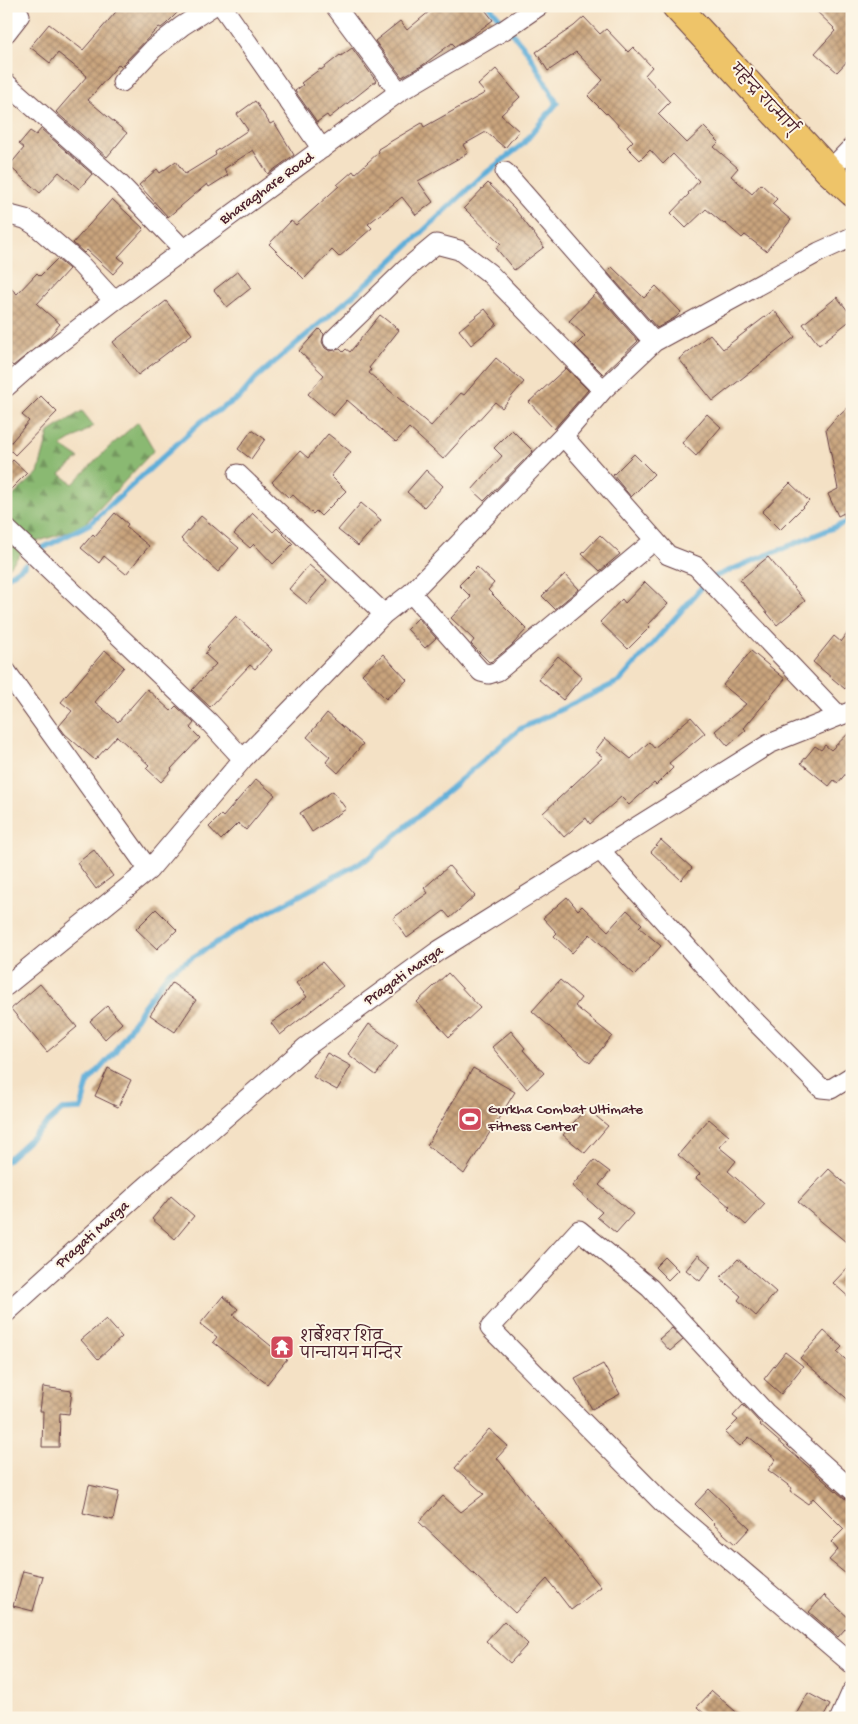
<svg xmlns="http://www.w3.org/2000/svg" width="858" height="1724" viewBox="0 0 858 1724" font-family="'Gochi Hand','Playpen Sans Deva',sans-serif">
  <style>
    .forest { fill: url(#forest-firs); stroke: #6a6c4e }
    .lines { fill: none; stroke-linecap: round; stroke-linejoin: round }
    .stream { stroke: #5faed9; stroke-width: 5.5 }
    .building { fill: url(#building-cross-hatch) }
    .minor-casing { stroke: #643c42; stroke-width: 21 }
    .trunk-casing { stroke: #643c42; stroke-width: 30 }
    .minor { stroke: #fff; stroke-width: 19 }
    .trunk { stroke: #eec469; stroke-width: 28 }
    .labels { text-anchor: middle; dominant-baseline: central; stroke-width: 4; stroke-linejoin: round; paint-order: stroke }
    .street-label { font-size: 15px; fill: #4a1f2b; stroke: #fcf5e5 }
    .poi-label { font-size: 15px; fill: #4a1f2b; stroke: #fcf5e5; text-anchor: start }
  </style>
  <defs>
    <pattern id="forest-firs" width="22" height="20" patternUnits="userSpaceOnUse" patternTransform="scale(1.25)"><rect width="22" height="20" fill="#8ab972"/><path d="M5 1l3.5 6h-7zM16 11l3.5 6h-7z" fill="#73965e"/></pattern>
    <pattern id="building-cross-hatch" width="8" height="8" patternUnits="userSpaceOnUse" patternTransform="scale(1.25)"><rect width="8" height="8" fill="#c9a47d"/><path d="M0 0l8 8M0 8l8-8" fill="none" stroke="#a58567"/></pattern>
  </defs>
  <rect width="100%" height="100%" fill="#fcf5e5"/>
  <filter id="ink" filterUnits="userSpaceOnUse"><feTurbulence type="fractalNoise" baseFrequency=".02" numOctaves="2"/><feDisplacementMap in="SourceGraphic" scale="10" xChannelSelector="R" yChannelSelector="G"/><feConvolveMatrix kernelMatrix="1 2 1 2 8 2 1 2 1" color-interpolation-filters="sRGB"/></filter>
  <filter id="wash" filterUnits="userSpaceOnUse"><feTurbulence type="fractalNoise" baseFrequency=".0096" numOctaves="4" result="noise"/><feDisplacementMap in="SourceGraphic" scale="20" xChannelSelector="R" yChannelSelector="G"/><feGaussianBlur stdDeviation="1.12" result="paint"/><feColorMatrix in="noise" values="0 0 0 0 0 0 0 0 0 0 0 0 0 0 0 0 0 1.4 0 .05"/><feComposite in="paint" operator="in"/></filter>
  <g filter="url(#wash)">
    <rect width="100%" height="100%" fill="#f4e1c5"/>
    <path class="forest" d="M82,411L94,426L61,446L79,458L60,474L73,484L106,450L138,422L154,450L81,528L29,544L6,571V502L38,473L49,432Z"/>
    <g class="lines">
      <path class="stream" d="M39,550L91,523L202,421L240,397L257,377L371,280L481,177L523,144L557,103L528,52L489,6
        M6,578L25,565
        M6,1161L62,1110L81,1109L88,1082L114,1053L143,1007L170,971L250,922L369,858L520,729L620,681L709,579L852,520"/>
    </g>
    <g id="blocks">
      <path class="building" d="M121,6H184L166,24L161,28L159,27L121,66L119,64L88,100L127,133L107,157L56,112L87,76L58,53L50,63L30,47L49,24L83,50Z
        M436,6H482L493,20L473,35L455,46L452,43L423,65L402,77L375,41L400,21L407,30Z
        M811,6H852V56L837,72L815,53L835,31L833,29L834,28Z
        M584,17L600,34L606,29L628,52L633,47L652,67L645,75L670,102L658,114L687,143L704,127L719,142L714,147L738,168L731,176L752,194L761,184L777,199L772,204L791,220L766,251L745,235L742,238L725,223L724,224L706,209L686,228L671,213L689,194L688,193L699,181L673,154L663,164L650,150L640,160L627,147L633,141L607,113L606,114L588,96L603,80L576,52L548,71L536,52L574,26Z
        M352,48L376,81L329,118L327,115L317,122L295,91L303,85L301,83L320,69L321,70L340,55L341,56Z
        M496,69L520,97L501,115L519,131L505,148L486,132L463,145L468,153L418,181L433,202L416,215L402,197L368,224L372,228L339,257L332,250L304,279L269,244L291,221L296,225L339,186L337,185L353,171L355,174L379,152L378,149L422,123L424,127L485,93L478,85Z
        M255,101L270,124L274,122L294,155L268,174L253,150L224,169L228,175L209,187L207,184L168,217L139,185L157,169L160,173L176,161L185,174L216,155L215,152L248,130L237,114Z
        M41,129L92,174L79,189L59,172L40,193L9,166L24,148L19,144L30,131L36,135Z
        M488,183L514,208L544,247L514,270L496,248L501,244L464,208Z
        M112,199L144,229L118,257L124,262L113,274L87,250L84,253L73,243Z
        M57,259L69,269L37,304L60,324L49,337L13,366L6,360V284L17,294L37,273L40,276Z
        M612,267L644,298L656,286L681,312L676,317L657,328L607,272Z
        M238,271L251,288L227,307L214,290Z
        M596,293L638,341L603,374L575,346L585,336L569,321Z
        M837,297L852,316V319L819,345L803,324Z
        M166,301L192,334L138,375L113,342Z
        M485,309L497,324L471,345L459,330Z
        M774,310L795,337L713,401L679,359L710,334L723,349Z
        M380,315L399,330L369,368L371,370L369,373L431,426L461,393L464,395L496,358L524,382L502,408L495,402L443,459L409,428L396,442L347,400L333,416L308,394L324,375L299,351L319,329L324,334L322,342L325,348L330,351L340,349L343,352L346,349L350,352Z
        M566,368L588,390L554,429L529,402Z
        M41,396L57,412L15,455L7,447L29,421L22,415Z
        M852,404V519L845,520L844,513L838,516L828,494L838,489L826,429L839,414L840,415Z
        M707,414L721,427L696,456L682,443Z
        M252,430L265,439L251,459L238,449Z
        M512,430L533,451L484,501L472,490L502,456L494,448Z
        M328,434L351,452L331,476L346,491L321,516L316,511L313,514L292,494L289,498L272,482L300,451L308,458Z
        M634,454L654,474L631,497L613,475Z
        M13,460L27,473L6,494V467Z
        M426,470L443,486L424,507L407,492Z
        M790,483L809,501L780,530L762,512Z
        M361,503L381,520L358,546L338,530Z
        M115,513L128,524L126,527L149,546L126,574L104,556L99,563L81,548L93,534L95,536Z
        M253,513L273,532L277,528L293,544L273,564L254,544L250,548L234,534Z
        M201,516L239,548L218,572L181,539Z
        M600,535L620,554L600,571L582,554Z
        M768,557L805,601L777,625L740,580Z
        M309,565L327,580L307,604L289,589Z
        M477,567L494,583L488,590L527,629L511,646L492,661L489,662L471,644L474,640L451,618L471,597L459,585Z
        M565,574L579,589L555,609L542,596Z
        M645,582L668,604L648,625L650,627L628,649L600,622L622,599L625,603Z
        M236,616L272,650L255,669L250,665L210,707L192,690L216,664L205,654L209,649L207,647Z
        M418,618L436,638L425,648L407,629Z
        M852,627V680L845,689L813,662L834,636L841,642Z
        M105,650L124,667L95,702L118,722L147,689L171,711L176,706L194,723L190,728L200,738L171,769L172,770L161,782L146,768L149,765L117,736L95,760L65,734L59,726L72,711L61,702Z
        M751,651L785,679L744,728L746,730L728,746L715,731L746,704L723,685Z
        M383,654L407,680L386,699L362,674Z
        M558,656L582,677L563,700L538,679Z
        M327,713L363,744L338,773L326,762L330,757L307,737Z
        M691,717L705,733L669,763L673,768L656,785L654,783L629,805L621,797L590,824L586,818L564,837L543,813L603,757L595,751L605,738L631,759L649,742L654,748Z
        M852,730V766L838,783L834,780L829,786L801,763L815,746L821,750L825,745L831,750Z
        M256,779L275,795L246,830L238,823L221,840L209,827L221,815L223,817Z
        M333,791L346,809L312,832L300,813Z
        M661,840L692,868L681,880L651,852Z
        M94,850L113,876L96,889L77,863Z
        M449,866L475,896L450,918L444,911L407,938L393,918L428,893L424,888Z
        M567,897L578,910L582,906L608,931L627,910L642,924L639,927L661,946L635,975L590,934L572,953L554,936L557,933L543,918Z
        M156,909L177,930L157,949L136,929Z
        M322,962L343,986L280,1035L271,1023L307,997L296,983Z
        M448,973L480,1008L449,1037L417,1002Z
        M560,980L581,998L575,1006L612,1036L590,1063L532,1011Z
        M172,983L196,1000L175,1032L150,1015Z
        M40,984L77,1027L47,1052L11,1009Z
        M107,1006L122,1023L105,1039L90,1021Z
        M369,1024L398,1045L376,1075L348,1054Z
        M511,1031L525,1048L523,1050L544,1073L527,1089L492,1047Z
        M327,1053L351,1066L337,1090L313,1077Z
        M108,1068L131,1080L118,1107L95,1096Z
        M473,1068L515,1092L464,1174L427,1145Z
        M586,1108L608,1126L585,1153L563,1135Z
        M709,1119L729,1136L719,1147L736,1161L728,1171L765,1204L746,1225L728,1209L730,1207L696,1178L700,1174L678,1155Z
        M594,1160L610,1172L599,1185L633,1214L616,1233L597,1217L602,1212L572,1186Z
        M829,1169L852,1190V1247L798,1202Z
        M171,1196L194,1216L175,1239L152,1219Z
        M698,1255L711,1266L700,1281L686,1270Z
        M665,1257L678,1270L668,1280L655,1267Z
        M738,1259L776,1292L756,1316L738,1300L741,1296L720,1278Z
        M852,1263V1300L833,1283Z
        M223,1296L238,1309L233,1315L287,1359L267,1384L213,1342L217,1337L200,1324Z
        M106,1319L122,1337L98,1359L81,1340Z
        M672,1328L683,1340L670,1351L659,1339Z
        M824,1331L842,1347L837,1352L852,1365V1403L800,1358Z
        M785,1352L803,1366L781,1394L764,1379Z
        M603,1364L620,1394L592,1409L575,1379Z
        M43,1387L72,1391L69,1414L60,1413L59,1447H42L43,1411H40Z
        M743,1405L761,1424L760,1425L844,1498L852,1501V1579L829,1560L838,1550L831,1542L844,1529L813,1498L808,1504L790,1491L792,1488L768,1470L776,1459L749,1437L740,1446L725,1433L738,1420L733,1416Z
        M489,1429L508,1446L497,1458L601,1587L571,1610L547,1579L515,1613L419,1522L443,1496L461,1512L484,1494L455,1468Z
        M89,1485L119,1492L113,1520L83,1513Z
        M709,1489L750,1528L735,1544L713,1524L714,1523L695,1504Z
        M23,1571L43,1576L33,1611L13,1606Z
        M824,1595L852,1621L838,1637L809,1612Z
        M504,1621L528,1644L510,1663L486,1641Z
        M712,1691L743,1718H709L697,1707Z
        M808,1693L830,1705L823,1718H794Z"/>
    </g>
  </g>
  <g filter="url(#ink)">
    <use href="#blocks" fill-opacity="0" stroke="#643c42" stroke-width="1"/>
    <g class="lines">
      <g class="minor-casing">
        <path id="minor" d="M222,6L322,149
          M335,6L399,92
          M6,33L20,15
          M122,82L153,49L182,26L213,6
          M6,83L119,183L183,249
          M829,171L852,147
          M505,172L654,342
          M6,214L25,219L36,226L80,264L114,301
          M333,340L406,269L436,244L459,250L489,273L603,390
          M6,387L31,365L114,301L399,92L504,30L539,6
          M563,436L668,555L696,566L839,716
          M238,474L384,614
          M6,528L209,722L243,759
          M411,593L481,672L489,674L498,671L655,540
          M6,671L149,870
          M600,850L743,1009L821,1088L831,1089L852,1076
          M6,986L149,870L243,759L384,614L411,593L563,436L603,390L654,342L819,252L852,237
          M6,1313L142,1190L306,1047L438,951L769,744L852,711
          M852,1490L765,1412L650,1288L579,1230L490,1328L663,1503L852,1664
          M840,1718L852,1691"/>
      </g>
      <g class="trunk-casing">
        <path id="trunk" d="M676,6L829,171L852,192"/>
      </g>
      <use href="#minor" class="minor"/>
      <use href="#trunk" class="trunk"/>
    </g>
  </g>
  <defs>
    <g id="stadium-square" transform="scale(1.25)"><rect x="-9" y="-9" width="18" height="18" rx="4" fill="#d1495b" stroke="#fcf5e5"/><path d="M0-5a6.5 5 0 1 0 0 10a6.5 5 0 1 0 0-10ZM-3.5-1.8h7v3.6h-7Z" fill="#fff"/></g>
    <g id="temple-square" transform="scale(1.25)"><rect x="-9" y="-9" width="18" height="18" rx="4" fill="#d1495b" stroke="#fcf5e5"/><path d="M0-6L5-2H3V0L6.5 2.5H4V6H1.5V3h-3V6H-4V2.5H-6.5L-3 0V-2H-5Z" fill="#fff"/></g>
  </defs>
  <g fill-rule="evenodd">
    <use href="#stadium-square" x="470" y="1119"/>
    <use href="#temple-square" x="282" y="1347"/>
  </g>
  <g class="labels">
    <g class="street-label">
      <text transform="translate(763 100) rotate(47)">महेन्द्र राज्मार्ग्</text>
      <text transform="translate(267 189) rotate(-36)">Bharaghare Road</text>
      <text transform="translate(404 976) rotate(-35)">Pragati Marga</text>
      <text transform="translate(93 1235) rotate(-42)">Pragati Marga</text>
    </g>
    <g class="poi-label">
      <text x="488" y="1110">Gurkha Combat Ultimate<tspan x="488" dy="17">Fitness Center</tspan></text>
      <text x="300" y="1338">शर्बेश्वर शिव<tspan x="300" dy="17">पान्चायन मन्दिर</tspan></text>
    </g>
  </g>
  <rect width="858" height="1724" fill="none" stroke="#fcf5e5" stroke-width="25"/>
</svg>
